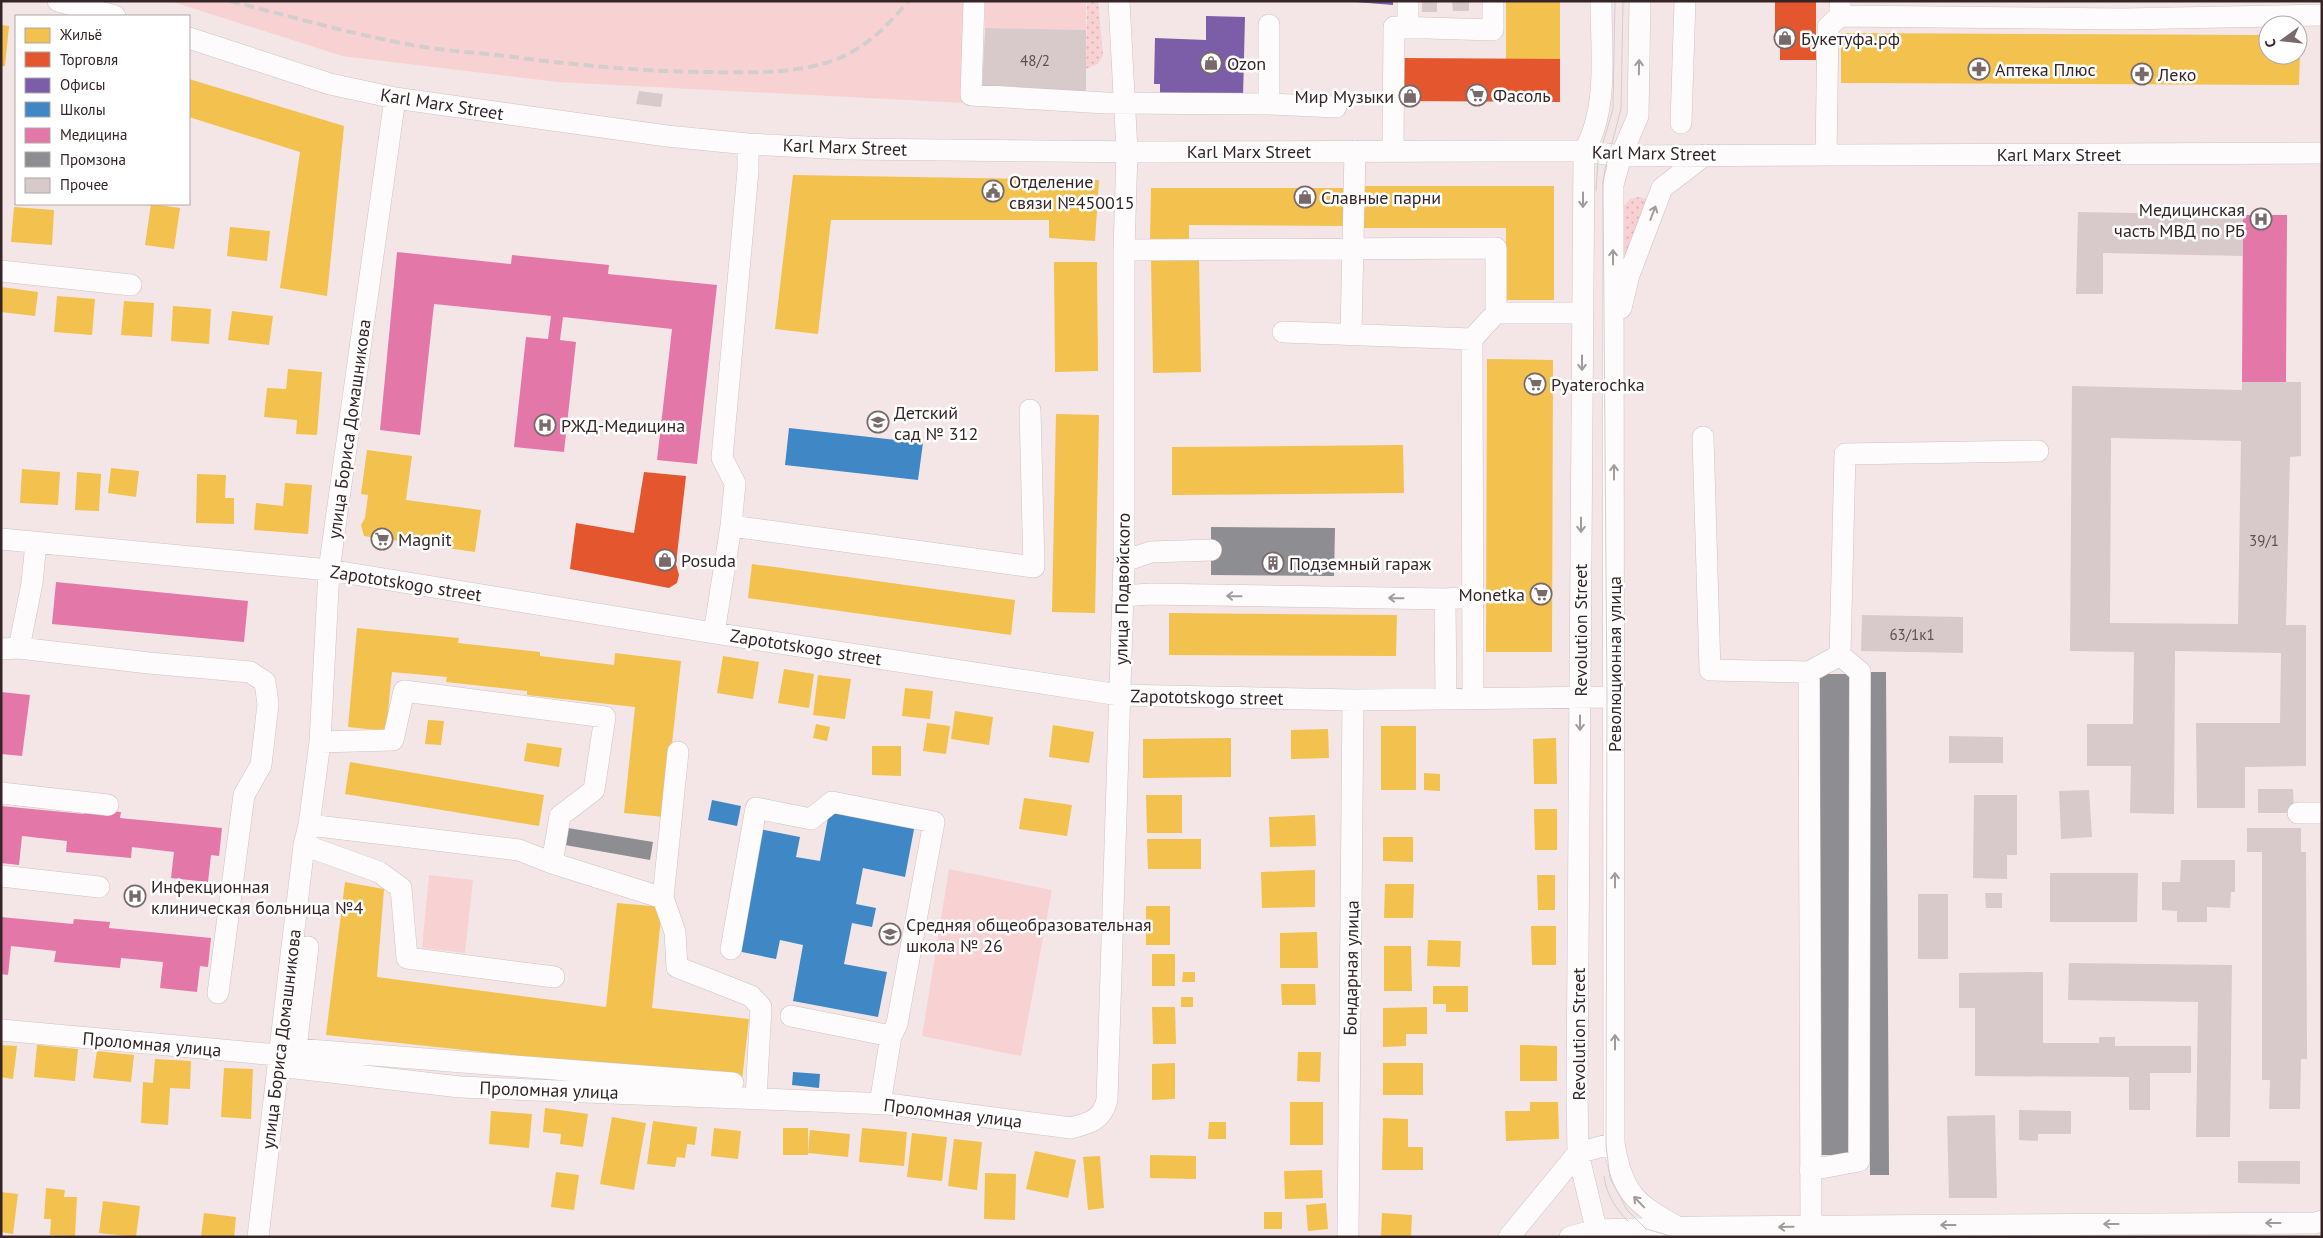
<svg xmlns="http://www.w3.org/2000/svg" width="2323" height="1238" viewBox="0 0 2323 1238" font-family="'PT Sans',sans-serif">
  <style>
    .grass { fill: url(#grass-dots) }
    .park { fill: #f8d1d3 }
    .homes { fill: #f2c14e }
    .shops { fill: #e4572e }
    .offices { fill: #7b5ea7 }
    .schools { fill: #3f88c5 }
    .health { fill: #e377a8 }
    .industry { fill: #8d8d92 }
    .building { fill: #d8c9ca; fill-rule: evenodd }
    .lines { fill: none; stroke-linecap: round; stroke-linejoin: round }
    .minor-casing { stroke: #d0c1c2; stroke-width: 22 }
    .minor { stroke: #fdfbfb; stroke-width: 21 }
    .tram { stroke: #d2cece; stroke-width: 1 }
    .rail { stroke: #d2cece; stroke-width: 4; stroke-dasharray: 10 5; stroke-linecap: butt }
    .oneway { stroke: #a39b9b }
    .labels { text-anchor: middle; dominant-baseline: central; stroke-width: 5; stroke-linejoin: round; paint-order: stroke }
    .number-label { font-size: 15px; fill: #5e4e4f }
    .poi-label { font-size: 18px; fill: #352526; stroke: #fff; text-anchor: start }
    .street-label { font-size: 18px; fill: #352526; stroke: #fff }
  </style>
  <defs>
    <pattern id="grass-dots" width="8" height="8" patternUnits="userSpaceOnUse" patternTransform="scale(1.25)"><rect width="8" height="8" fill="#f8d1d3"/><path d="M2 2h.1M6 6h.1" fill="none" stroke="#d5b3b5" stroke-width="1.8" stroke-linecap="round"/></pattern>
  </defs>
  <rect width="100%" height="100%" fill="#f4e6e7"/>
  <path class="grass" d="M1087,1H1098L1103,55L1098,64L1086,69Z
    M1639,197L1649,200L1623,268L1621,209L1630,199Z"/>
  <path class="park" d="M170,1H969L965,103L557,82L342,56Z
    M985,1H1086V30L985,28Z
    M949,869L1052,890L1021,1056L922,1036Z
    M429,875L473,880L465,953L422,948Z"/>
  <path class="homes" d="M1506,1H1560V59H1506Z
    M1,25L9,26L5,66H1Z
    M1841,33L2268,35V55H2300L2299,85L1841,83Z
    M189,79L344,126L327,296L280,288L300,152L189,117Z
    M793,175L1099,180L1095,241L1049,238V220H831L818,334L775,329Z
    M1363,186H1554V300H1506V228H1363Z
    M1151,188H1349V226L1189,225V241H1150Z
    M151,204L180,208L174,249L145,245Z
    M14,207L54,210L52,245L11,242Z
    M230,227L270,231L267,261L227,256Z
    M1151,259H1199L1201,372L1153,373Z
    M1054,262H1097L1098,371L1055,372Z
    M1,287L38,292L35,316L1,312Z
    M57,296L95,299L92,335L54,332Z
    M124,301L154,303L152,337L121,335Z
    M173,306L211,309L209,344L171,341Z
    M232,311L273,316L269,345L228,340Z
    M1487,359L1553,360L1552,652H1486Z
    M288,369L322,372L317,435L296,434L297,420L264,417L267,388L286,389Z
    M1056,414L1099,415L1095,613L1052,612Z
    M1403,445L1404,493L1172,495V447Z
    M367,450L412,456L406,500L481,510L475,552L364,536L361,525L365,518L368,495L361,494Z
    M111,468L139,471L136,497L108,493Z
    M22,469L60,472L58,505L20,503Z
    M77,472L101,474L99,511L75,510Z
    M197,474L226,475L225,498H234V524L196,523Z
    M285,483L312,485L308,534L254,530L256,503L283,506Z
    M752,564L1015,600L1011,635L748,598Z
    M1169,613L1397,615L1396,656L1169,655Z
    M357,628L459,638L458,643L540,652V656L614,665L615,653L681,661L664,817L624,813L635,707L527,695V691L446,682L447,677L392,672L386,731L348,727Z
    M723,656L759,662L753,699L717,693Z
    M784,669L814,674L809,708L778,703Z
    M818,675L851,679L845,719L813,715Z
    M905,688L933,691L930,719L902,716Z
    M955,711L993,717L989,745L951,739Z
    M428,720L444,721L441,745L425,744Z
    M927,723L950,726L946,754L923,751Z
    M816,724L830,727L827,741L813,738Z
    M1053,725L1094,732L1089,763L1049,757Z
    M1381,726H1416V790H1381Z
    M1328,729L1329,758L1291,759V730Z
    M1231,738V777L1143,778V739Z
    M1556,738L1557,784H1534L1533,739Z
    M527,743L562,748L559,767L524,761Z
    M872,746H901V776L872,775Z
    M350,762L544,795L539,826L345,794Z
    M1424,773L1440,774V791L1424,790Z
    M1146,795H1182V833H1147Z
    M1024,798L1072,805L1067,836L1019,829Z
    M1534,809H1557V850H1535Z
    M1315,815L1316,846L1270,847L1269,817Z
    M1383,837H1413V862L1383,861Z
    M1147,839H1201V869H1148Z
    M1315,870V907L1262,908L1261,872Z
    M1537,875H1555V910H1538Z
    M345,882L384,889L377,977L606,1007L617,903L662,907L652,1008L749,1019L742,1080L326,1035Z
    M1385,884H1414L1413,918H1384Z
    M1146,906H1170V945H1146Z
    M1531,926H1556V965H1532Z
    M1317,932L1318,968H1280V933Z
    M1428,940L1461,941L1460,967L1427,966Z
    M1384,946H1411L1412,991H1384Z
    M1152,954H1175V986H1152Z
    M1183,972H1195V982H1182Z
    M1281,984H1315L1316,1005H1282Z
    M1433,986H1468V1012H1446V1004H1433Z
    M1181,997H1193V1007H1181Z
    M1152,1007H1175L1176,1044H1153Z
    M1427,1007V1034H1406V1046L1383,1047V1008Z
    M1,1045L17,1046L13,1079L1,1077Z
    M37,1045L78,1049L75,1081L34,1077Z
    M1520,1045L1557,1046V1081H1520Z
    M97,1051L134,1055L131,1082L93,1078Z
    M1298,1052H1321L1320,1082L1297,1081Z
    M155,1059L191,1061L190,1089L170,1088L168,1125L141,1123L143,1082L153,1083Z
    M1175,1063V1099L1152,1100V1064Z
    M1383,1063H1423V1095H1383Z
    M224,1068L253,1069L251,1119L221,1117Z
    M1290,1102H1323V1145H1290Z
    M1530,1102H1558L1559,1139L1506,1141L1505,1111H1530Z
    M545,1108L588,1114L583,1147L560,1144L561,1134L543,1132Z
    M491,1111L532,1114L529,1148L489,1144Z
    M612,1117L646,1123L634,1190L600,1184Z
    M1383,1118L1408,1119V1147H1423V1170H1382Z
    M653,1121L697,1127L695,1145L687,1144L685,1158L677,1157L675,1167L647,1164Z
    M1209,1122H1226V1139H1208Z
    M714,1128L741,1131L738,1159L711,1156Z
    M783,1128H808V1155H783Z
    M862,1128L907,1132L904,1166L859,1162Z
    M810,1130L850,1134L848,1157L808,1153Z
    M912,1133L947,1137L942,1181L907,1177Z
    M954,1139L982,1142L977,1190L948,1186Z
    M1035,1151L1076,1160L1068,1198L1026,1189Z
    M1150,1155L1196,1156V1179L1150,1178Z
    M1100,1156L1104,1208L1088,1210L1083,1157Z
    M1322,1170L1323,1198L1285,1199L1284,1171Z
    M556,1172L579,1175L574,1210L551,1207Z
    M985,1173L1016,1174L1015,1220L984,1219Z
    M46,1188L65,1190L64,1197H77L75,1236L50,1235L51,1219H44Z
    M1,1192L18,1194L13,1234L1,1232Z
    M103,1201L140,1206L136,1237L99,1233Z
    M1326,1203L1328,1229L1308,1231L1306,1205Z
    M1264,1212H1282V1229H1264Z
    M204,1213L236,1217L234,1237H201Z
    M1382,1213L1412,1215L1411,1237H1381Z"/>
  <path class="shops" d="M1816,1V60H1780V44H1775V2Z
    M1401,58L1560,59V102L1400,101Z
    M644,472L686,476L676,564L679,575L677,583L669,588L570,569L576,523L634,533Z"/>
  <path class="offices" d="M1343,1H1393V5Z
    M1206,16L1245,17L1243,97L1160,94V84H1154L1155,38L1206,40Z"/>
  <path class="schools" d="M789,428L923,443L918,480L785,465Z
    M712,800L741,806L737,826L708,820Z
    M830,807L915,824L905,877L863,868L856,904L876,908L872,927L852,923L844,964L887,972L878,1017L793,1001L803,945L780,940L776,959L737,951L760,829L800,837L796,857L820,861Z
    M793,1072L820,1074L819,1088L792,1085Z"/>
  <path class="health" d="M2243,215H2287L2286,382H2242Z
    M397,252L511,264L512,255L609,265L608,274L717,285L697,464L657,460L672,329L563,317L560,340L576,342L564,452L514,447L526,337L548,339L551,316L434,304L420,435L380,430Z
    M56,582L248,601L244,642L52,624Z
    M1,692L30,695L22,756L1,754Z
    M1,806L84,814L85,809L121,812L120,818L222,828L219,856L211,855L208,882L171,878L174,852L132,847L131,858L66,852L67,841L22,836L19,865L1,863Z
    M1,917L73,924L74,919L110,922L109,928L211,938L208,967L200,966L197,992L160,988L163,962L121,958L120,968L54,962L56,951L11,946L8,975L1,974Z"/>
  <path class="industry" d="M1211,527L1335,528L1334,576L1211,575Z
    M1867,672H1886L1889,1175H1870Z
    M1815,674H1850L1852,1155H1817Z
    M568,828L653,842L650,860L565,845Z"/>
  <path class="building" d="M1422,1H1437V12H1422Z
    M1452,1H1469V11H1453Z
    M985,28L1086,30V92L982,90Z
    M639,91L663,94L661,107L636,104Z
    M2078,212L2243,215V256L2103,253V294H2076Z
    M2242,382H2301V456L2290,457L2286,625H2306V766L2245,767V808H2197L2196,723H2280L2281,653L2175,651L2174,814L2130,813L2131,766H2087V724H2133L2134,652L2070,651L2072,386L2242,390ZM2111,438L2241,441L2238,624L2110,623Z
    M1862,615L1963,617V653L1861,651Z
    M1949,736L2003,737V763H1949Z
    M2258,789H2293L2294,813H2258Z
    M2089,790L2092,837L2061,839L2059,791Z
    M1974,795H2017V855H2007V879L1973,878Z
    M2247,828H2301V852H2306L2307,1059H2301L2300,1109H2269L2270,1080H2262V852H2247Z
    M2181,860H2235V892H2231L2230,908L2207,907V922H2177V911L2162,910V882H2180Z
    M2050,873H2138L2137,922H2050Z
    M1985,893H2002V908H1986Z
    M1918,894H1948V959H1918Z
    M2069,963L2232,965L2230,1137H2196L2198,1002L2068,1000Z
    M2043,972V1043H2099V1037H2115V1046H2191V1073H2150V1110H2129V1077L1975,1076V1008H1959V973Z
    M2019,1110L2071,1111V1134H2038V1141L2019,1140Z
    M1995,1115L1997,1198H1949L1947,1116Z
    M2238,1161H2300V1184L2238,1183Z"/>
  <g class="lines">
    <g class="minor-casing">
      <path id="minor" d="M58,1L115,16
        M974,1L971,95L1106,103L1269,104L1336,107
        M1640,1L1638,116L1621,156L1613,185L1614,1143C1622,1194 1636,1204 1679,1228
        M1840,1V16L2123,19L2322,15
        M1408,28V1
        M189,38L330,84L395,98L667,136L748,144L847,149L1147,152L1503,151H1584L1621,156L2322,153
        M1269,104V25
        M1681,123L1685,1
        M1393,151L1394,27L1493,30V1
        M1826,155L1828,27L1840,16
        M1124,250L1496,248V313H1583
        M1,271L131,285
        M1621,308L1629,275L1662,188L1705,155
        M1283,332L1472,339L1473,699
        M1351,334L1355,151
        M1472,339L1496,313
        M1703,437L1710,670L1809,672L1811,1226
        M731,526L1034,567L1030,410
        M1,539L329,570L714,633L1119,695L1353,700L1614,697
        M1124,561L1151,552L1211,550
        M1123,596L1150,594L1445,599
        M714,633L731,526L735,483L722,458L748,171V144
        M19,648L32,583L36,543
        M1,649L19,648L149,663L250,672L265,682L268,704L261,765L244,795L218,993
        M1809,672L1840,655
        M1446,699L1445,599L1459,598
        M320,742L393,740L404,691L605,717L594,790L560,816L552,863
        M678,752L663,898L675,932L677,967L751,996L761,1007L756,1098
        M1,793L108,805
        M2298,813H2322
        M309,825L519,850L552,863L663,898
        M304,845L379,872L401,888L407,958L554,977
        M1,876L99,887
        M731,949L756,808L811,819L832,802L934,822L897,1024L891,1036L880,1104
        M791,1016L891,1036
        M1,1030L278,1055L287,1067L460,1087L888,1104L1071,1128C1090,1123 1102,1120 1107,1100L1124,561V250L1127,151L1119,1
        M296,1049L308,947
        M287,1067L296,1049L733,1083
        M1810,1170L1859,1161L1860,672L1840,655L1845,454L2038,451
        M258,1237L304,845L309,825L320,742L329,570L395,98
        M1348,1237L1353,700
        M1509,1237L1578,1153L1614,1143
        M1570,1237L1596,1230L1701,1227L2315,1223L2322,1221
        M1598,1237L1578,1153L1577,1091L1584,151C1609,109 1601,50 1601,1"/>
    </g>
    <use href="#minor" class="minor"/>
    <path class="tram" d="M1623,1L1621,109L1605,169L1603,186L1607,698L1606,1145L1610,1178L1627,1210L1646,1229L1674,1237
      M1596,191L1598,160L1613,109L1615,1
      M1604,1176C1606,1194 1616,1209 1628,1221"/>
    <path class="rail" d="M230,1C289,16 347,33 407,44C436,50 467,52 497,55C565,64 632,71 701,72C742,72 784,75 825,63C859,54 886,29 908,1"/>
  </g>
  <defs><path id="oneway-shaft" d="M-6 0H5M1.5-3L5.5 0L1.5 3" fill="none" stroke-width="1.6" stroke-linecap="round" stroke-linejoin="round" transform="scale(1.25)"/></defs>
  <g class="oneway">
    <use href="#oneway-shaft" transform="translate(1639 67) rotate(-89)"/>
    <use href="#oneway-shaft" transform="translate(1583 200) rotate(90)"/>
    <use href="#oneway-shaft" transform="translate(1653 213) rotate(-69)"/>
    <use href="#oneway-shaft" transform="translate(1613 257) rotate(-90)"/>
    <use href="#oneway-shaft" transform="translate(1582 363) rotate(90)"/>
    <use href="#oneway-shaft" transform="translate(1614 472) rotate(-90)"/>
    <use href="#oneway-shaft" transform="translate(1581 525) rotate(90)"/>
    <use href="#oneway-shaft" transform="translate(1234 596) rotate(-179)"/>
    <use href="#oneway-shaft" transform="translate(1396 598) rotate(-179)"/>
    <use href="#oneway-shaft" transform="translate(1580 723) rotate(90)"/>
    <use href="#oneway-shaft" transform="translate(1615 880) rotate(-90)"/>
    <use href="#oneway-shaft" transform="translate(1615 1042) rotate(-90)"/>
    <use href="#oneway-shaft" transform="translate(1639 1202) rotate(-134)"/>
    <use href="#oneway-shaft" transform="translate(2273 1223) rotate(180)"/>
    <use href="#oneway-shaft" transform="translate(2111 1224) rotate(180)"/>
    <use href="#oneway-shaft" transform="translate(1948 1225) rotate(180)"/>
    <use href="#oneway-shaft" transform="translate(1786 1227) rotate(179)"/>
  </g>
  <defs>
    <g id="shop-ring" transform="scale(1.125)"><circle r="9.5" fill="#fff" stroke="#78696a" stroke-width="1.5"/><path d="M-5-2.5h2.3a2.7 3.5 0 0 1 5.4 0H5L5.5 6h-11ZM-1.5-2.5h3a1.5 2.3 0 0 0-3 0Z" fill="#78696a"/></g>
    <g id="pharmacy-ring" transform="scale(1.125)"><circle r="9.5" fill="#fff" stroke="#78696a" stroke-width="1.5"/><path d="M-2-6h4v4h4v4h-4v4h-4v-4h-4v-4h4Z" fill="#78696a"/></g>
    <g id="supermarket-ring" transform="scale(1.125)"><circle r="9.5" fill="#fff" stroke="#78696a" stroke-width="1.5"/><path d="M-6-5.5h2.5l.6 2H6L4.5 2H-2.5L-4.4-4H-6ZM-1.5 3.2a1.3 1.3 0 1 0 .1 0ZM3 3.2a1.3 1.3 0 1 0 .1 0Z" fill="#78696a"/></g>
    <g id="civic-ring" transform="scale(1.125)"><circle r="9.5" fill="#fff" stroke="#78696a" stroke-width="1.5"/><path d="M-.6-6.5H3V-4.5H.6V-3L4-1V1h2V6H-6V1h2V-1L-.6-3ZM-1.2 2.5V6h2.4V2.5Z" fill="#78696a"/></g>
    <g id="hospital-ring" transform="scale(1.125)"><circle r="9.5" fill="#fff" stroke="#78696a" stroke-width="1.5"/><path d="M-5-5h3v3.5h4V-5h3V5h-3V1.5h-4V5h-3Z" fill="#78696a"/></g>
    <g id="school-ring" transform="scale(1.125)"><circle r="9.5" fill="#fff" stroke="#78696a" stroke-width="1.5"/><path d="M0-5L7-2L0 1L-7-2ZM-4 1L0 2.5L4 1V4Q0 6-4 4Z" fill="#78696a"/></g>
    <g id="building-ring" transform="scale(1.125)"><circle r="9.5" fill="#fff" stroke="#78696a" stroke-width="1.5"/><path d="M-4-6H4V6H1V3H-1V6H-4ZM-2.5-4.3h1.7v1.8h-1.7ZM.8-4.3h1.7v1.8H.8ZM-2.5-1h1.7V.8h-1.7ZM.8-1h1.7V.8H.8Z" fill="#78696a"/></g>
  </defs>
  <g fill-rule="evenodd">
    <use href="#shop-ring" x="1785" y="38"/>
    <use href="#shop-ring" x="1211" y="63"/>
    <use href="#pharmacy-ring" x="1979" y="69"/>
    <use href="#pharmacy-ring" x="2142" y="74"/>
    <use href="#supermarket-ring" x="1477" y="95"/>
    <use href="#shop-ring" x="1410" y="96"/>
    <use href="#civic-ring" x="993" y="191"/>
    <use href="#shop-ring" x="1305" y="197"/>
    <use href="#hospital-ring" x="2261" y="219"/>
    <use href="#supermarket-ring" x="1535" y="384"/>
    <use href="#school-ring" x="878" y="422"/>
    <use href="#hospital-ring" x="545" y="425"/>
    <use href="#supermarket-ring" x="382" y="539"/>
    <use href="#shop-ring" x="665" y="560"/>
    <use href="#building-ring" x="1273" y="563"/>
    <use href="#supermarket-ring" x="1541" y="594"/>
    <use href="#hospital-ring" x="135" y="896"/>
    <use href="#school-ring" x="890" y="934"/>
  </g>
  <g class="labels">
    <g class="number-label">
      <text x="1035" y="60">48/2</text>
      <text x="2264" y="540">39/1</text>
      <text x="1912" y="634">63/1к1</text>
    </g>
    <g class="poi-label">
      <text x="1801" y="38">Букетуфа.рф</text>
      <text x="1227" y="63">Ozon</text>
      <text x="1995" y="69">Аптека Плюс</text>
      <text x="2158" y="74">Леко</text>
      <text x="1493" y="95">Фасоль</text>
      <text x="1394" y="96" text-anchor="end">Мир Музыки</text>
      <text x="1009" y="181">Отделение<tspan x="1009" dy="21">связи №450015</tspan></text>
      <text x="1321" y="197">Славные парни</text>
      <text x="2245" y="209" text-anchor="end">Медицинская<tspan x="2245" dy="21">часть МВД по РБ</tspan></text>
      <text x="1551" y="384">Pyaterochka</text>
      <text x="894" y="412">Детский<tspan x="894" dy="21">сад № 312</tspan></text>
      <text x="561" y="425">РЖД-Медицина</text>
      <text x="398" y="539">Magnit</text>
      <text x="681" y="560">Posuda</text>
      <text x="1289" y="563">Подземный гараж</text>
      <text x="1525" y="594" text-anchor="end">Monetka</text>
      <text x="151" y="886">Инфекционная<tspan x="151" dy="21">клиническая больница №4</tspan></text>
      <text x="906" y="924">Средняя общеобразовательная<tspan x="906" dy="21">школа № 26</tspan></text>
    </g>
    <g class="street-label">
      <text transform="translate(442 104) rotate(9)">Karl Marx Street</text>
      <text transform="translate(845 147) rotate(2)">Karl Marx Street</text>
      <text x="1249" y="151">Karl Marx Street</text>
      <text transform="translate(1654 153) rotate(1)">Karl Marx Street</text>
      <text x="2059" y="154">Karl Marx Street</text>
      <text transform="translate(349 429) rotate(-82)">улица Бориса Домашникова</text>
      <text transform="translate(406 583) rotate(9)">Zapototskogo street</text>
      <text transform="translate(1122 589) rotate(-89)">улица Подвойского</text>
      <text transform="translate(1580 630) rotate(-90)">Revolution Street</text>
      <text transform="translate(806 647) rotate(9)">Zapototskogo street</text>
      <text transform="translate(1614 664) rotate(-90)">Революционная улица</text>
      <text transform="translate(1207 697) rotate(1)">Zapototskogo street</text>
      <text transform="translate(1351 968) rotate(-89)">Бондарная улица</text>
      <text transform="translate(1578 1034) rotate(-90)">Revolution Street</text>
      <text transform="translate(281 1039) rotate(-83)">улица Бориса Домашникова</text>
      <text transform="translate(152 1044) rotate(5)">Проломная улица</text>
      <text transform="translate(549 1090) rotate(2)">Проломная улица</text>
      <text transform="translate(953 1113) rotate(7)">Проломная улица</text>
    </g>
  </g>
  <rect width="2323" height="1238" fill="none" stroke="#352526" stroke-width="5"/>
  <rect x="15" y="15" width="175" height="190" fill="#ffffff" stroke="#aea8a8"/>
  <rect x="25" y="28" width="25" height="15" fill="#f2c14e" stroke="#aea8a8"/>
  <text x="60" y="40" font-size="15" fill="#352526">Жильё</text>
  <rect x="25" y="52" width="25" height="15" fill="#e4572e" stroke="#aea8a8"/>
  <text x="60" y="65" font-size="15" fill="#352526">Торговля</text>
  <rect x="25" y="78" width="25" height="15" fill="#7b5ea7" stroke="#aea8a8"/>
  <text x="60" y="90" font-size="15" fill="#352526">Офисы</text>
  <rect x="25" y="102" width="25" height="15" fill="#3f88c5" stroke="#aea8a8"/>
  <text x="60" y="115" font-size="15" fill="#352526">Школы</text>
  <rect x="25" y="128" width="25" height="15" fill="#e377a8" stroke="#aea8a8"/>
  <text x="60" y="140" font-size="15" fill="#352526">Медицина</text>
  <rect x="25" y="152" width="25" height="15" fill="#8d8d92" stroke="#aea8a8"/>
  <text x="60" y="165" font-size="15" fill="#352526">Промзона</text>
  <rect x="25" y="178" width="25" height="15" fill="#d8c9ca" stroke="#aea8a8"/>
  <text x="60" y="190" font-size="15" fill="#352526">Прочее</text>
  <g transform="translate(2283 40) rotate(255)"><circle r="24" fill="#ffffff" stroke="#aea8a8"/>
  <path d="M0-4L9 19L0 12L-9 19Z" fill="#78696a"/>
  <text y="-8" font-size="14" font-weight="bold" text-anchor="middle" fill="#352526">С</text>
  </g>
</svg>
